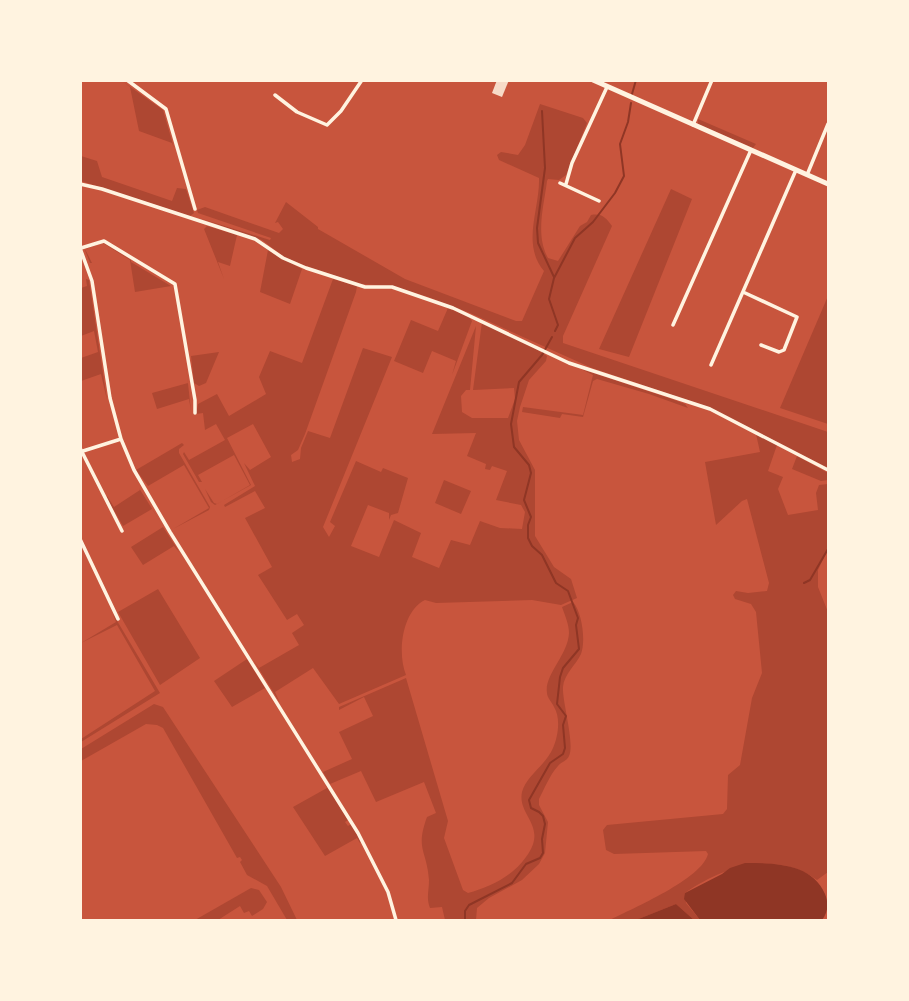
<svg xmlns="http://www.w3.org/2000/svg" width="909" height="1001" viewBox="0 0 909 1001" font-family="Manrope,sans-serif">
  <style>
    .green { fill: #ae4732 }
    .water { fill: #8f3625 }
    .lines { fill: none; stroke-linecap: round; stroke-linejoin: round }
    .stream { stroke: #8f3625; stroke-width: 2 }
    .building { fill: #f7dbc8 }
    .minor { stroke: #fff3e0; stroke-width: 3.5 }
    .secondary { stroke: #fff3e0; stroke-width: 5 }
  </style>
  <rect width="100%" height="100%" fill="#c8553d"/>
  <path class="green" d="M122,81L163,110L174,148L172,143L139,131L130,87Z
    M540,104L583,118L587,123L566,175L559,180L548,179L547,181C544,206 535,235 548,258L558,261L580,226L587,222L591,215C602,213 606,218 612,226L563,336V343L828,432V468L711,408L592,368L470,313L428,297L392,286L360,284L306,266L284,257L262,240L199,218L270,240L271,238L198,213L197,210L205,207L279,233L283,229L278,222L275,223L286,202L318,227V229L405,279L516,321H522L544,271C521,244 540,209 539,178L499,160L497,155L501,152L518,155L525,145Z
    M698,119L756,144L753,148L698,124Z
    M81,156L97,161L102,177L172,201L177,188L186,189L194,213L190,216L81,181Z
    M671,189L692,199L629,357L599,349Z
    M207,226L237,235L230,266L218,262L224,279L204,229Z
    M252,239C270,248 284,260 302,269L290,304L260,292L268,250Z
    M101,243H104L131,260V262L171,286L135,292L130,260L103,243L85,249L92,263H90L85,250L86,248Z
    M86,279L89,280L107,400L101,374L81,381V358L98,352L94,331L81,336V288L87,286Z
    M333,279L357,286L356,292L305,434L298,450L291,455L292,462L300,459L301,448L308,431L330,438L363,348L392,357L323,527L329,537L335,526L330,522L356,461L381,472L383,468L408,478L398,513L391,515L389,520V513L368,505L351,546L379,557L394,520L421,533L412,557L439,568L451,540L470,545L480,521L500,528L522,529L525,512L521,505L496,500L507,471L492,466L490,470L485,469L486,464L467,456L476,433L432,434L476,326L470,390H466L461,396L462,412L472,418H508L515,399L514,388L473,390L482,322L533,347L547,356L546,361L529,380L520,407L517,421L519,440L535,470V536L554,567L571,579L577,598L561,605L532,600L436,603L425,600C402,611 397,653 406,675L339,704L313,668L275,692L280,703L254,661L259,668L299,645L292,633L304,625L297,614L287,620L258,575L272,567L245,518L265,508L255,491L225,507L224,505L255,486L244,463L250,470L271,457L253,424L227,438L251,485L215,505L211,502L205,489L214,503L217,504L250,485L234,455L198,475L202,482H199L183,454L184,452L189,460L225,440L216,424L205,430L203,413L196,414L198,404L217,394L229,416L266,394L259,377L270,351L302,363Z
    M828,296V424L780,408Z
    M448,308L469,317L472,321L452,375L456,361L432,351L423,373L394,361L411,320L438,331Z
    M219,352L206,383L199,386L194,383L191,356Z
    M185,356L191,411L189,399L157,409L152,393L188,383Z
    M581,369L672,399L685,404L688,408L649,394L597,379L593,381L583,417L562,414L560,418L522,412L523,407L583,415L593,375Z
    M756,434L777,445L768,471L783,477L778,489L788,515L818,510L816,493L819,485L828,484V549L818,570V587L828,612V872L817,880C776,850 724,866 685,893L686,903L700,920H694L676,904L636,920H604H610C633,908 702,879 708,854L706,851L614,854L606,850L603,830L607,825L723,814L727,809L728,775L740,765L752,698L762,673L756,612L751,604L735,599L733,595L736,591L748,593L767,591L769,583L747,499L742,501L716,525L705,462L760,452Z
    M182,443L184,445L179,449V453L210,507L209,510L173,529L209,508L184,465L148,486L136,470Z
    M797,456L828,473V480L821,481L792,469Z
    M444,480L471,491L461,514L435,503Z
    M139,488L161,523L152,509L123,526L106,497L107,496L114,507L140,490Z
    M163,527L180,553L174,546L143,565L131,547Z
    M158,589L200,658L160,685L118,612Z
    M573,602C582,612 586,641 581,654C576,665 564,674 563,687C562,701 575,744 569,756C567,761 561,762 558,766C549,776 545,788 539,799V805L548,822L545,853L539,864L522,880L489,898L477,908L476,920H445L442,907L430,908C426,898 429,891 429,880C427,850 415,850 427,817L436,813L424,782L376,802L361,771L330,784L323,772L352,759L339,732L373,716L364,697L339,710V707L406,678L448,821L444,838L463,890L468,893C490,887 513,876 526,857C549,826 517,816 522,792C526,776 546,765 553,748C558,737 561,718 554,707C552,702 547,698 547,693C544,675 568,655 569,633C569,624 565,616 562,607Z
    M113,614L160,693L81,742V739L155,691L117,625L81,643L116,622Z
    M247,659L265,688L232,707L214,681Z
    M154,704L163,707L281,887L297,920H287L267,886L247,875L240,862L242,860L240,857L237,858L163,728L157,725L146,724L81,761V749Z
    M325,784L348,820L345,822L348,826L351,824L361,842L360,843L357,838L325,856L293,807L327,788Z
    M251,888L259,890L267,902L263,909L252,916L249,911L244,913L240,906L218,920H195Z"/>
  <path class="water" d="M745,863C774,863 812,863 825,894C829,904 828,912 822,920H700L684,899L685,893L722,874L730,868Z
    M676,904L694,920H636Z"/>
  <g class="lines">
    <path class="stream" d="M632,94L636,80
      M542,111L545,168L537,228L538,243L554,277
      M555,331L558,325L549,299L554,278L575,238L593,222L615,193L624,176L620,144L628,122L631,103
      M804,583L810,580L828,549
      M465,920V911L469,905L512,883L526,864L540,858L543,853L542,839L545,824L543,816L539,812L531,808L529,800L550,763L563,754L565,748L563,725L566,716L557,704L560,677L563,668L579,649L576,625L578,618L568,591L556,583L542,555L532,546L528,538V525L531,517L524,500L531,473L529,465L514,447L511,424L519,382L542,355L552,337"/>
  </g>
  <path class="building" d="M497,80H509L502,97L492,93Z"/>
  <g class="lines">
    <path class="minor" d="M127,80L166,109L195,209
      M275,95L297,112L327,125L341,111L362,80
      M693,125L712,80
      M807,175L828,124
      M560,183L599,201
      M80,184L102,189L255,239L283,258L306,268L365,287H392L453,308L569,363L710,409L828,470
      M566,184L572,163L607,87
      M80,248L92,281L110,398L121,439L134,470L170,532L358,833L388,892L396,920
      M81,248L104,241L175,284L195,400V413
      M743,292L797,317L784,350L779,352L761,345
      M673,325L751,150
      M711,365L796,170
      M80,448L122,531
      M83,451L121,439
      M80,539L118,619"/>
    <path class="secondary" d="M593,80L828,184"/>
  </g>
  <rect width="909" height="1001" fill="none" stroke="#fff3e0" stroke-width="164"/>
</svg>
